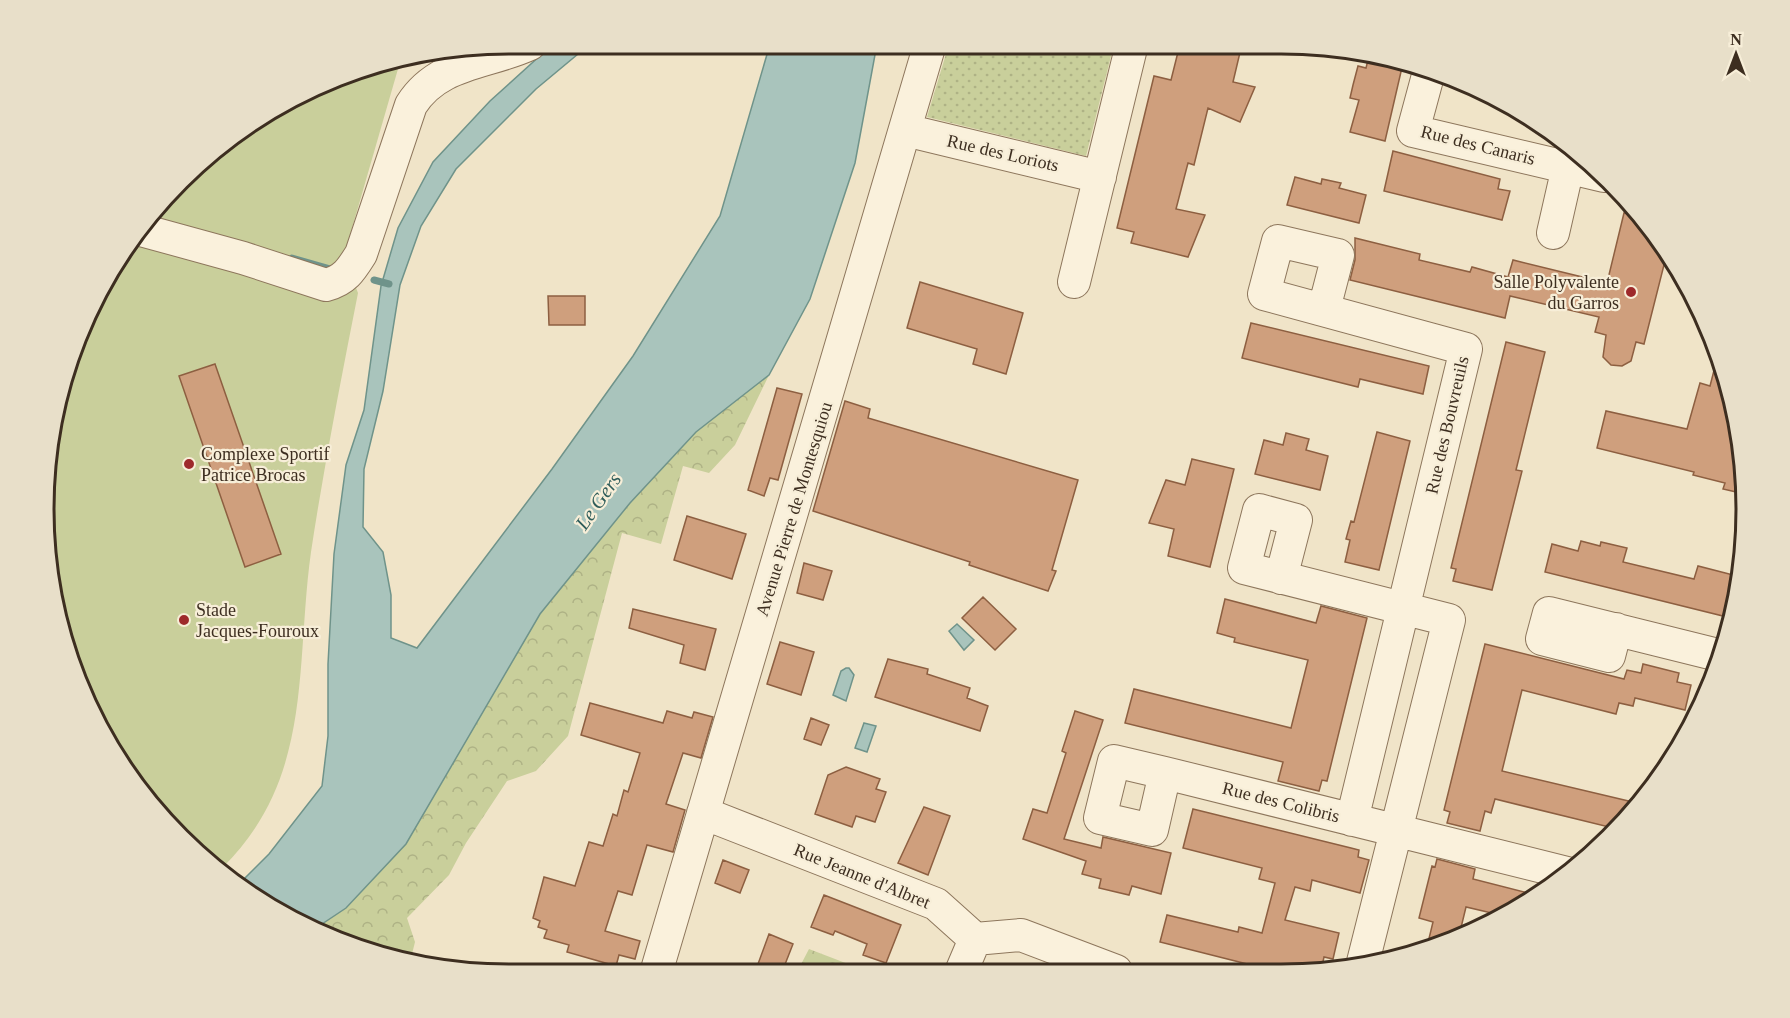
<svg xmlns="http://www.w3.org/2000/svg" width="1790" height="1018" viewBox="0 0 1790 1018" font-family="'Times New Roman',serif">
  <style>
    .grass { fill: url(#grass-dots) }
    .forest { fill: url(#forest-crowns) }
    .pitch { fill: #c9cf9b }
    .water { fill: #a9c4bc; stroke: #6f938a; stroke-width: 1.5 }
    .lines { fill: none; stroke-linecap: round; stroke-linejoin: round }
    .stream { stroke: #6f938a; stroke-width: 7 }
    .building { fill: #cf9f7d; stroke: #8d5f41; stroke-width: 1.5 }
    .minor-casing { stroke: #8d765c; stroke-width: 34 }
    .minor { stroke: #faf1dc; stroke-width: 32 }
    .poi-dot { fill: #9e2a2b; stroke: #f7eed8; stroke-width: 2 }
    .labels { text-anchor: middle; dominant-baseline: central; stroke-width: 4.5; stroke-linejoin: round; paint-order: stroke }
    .street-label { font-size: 18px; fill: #3d2e20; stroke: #f7eed8 }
    .poi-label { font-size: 18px; fill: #3d2e20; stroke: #f7eed8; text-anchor: start }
    .water-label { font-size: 20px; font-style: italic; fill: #2f5d5a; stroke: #f7eed8 }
    .rim { fill: none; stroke: #3d2e20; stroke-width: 3 }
  </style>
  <defs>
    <pattern id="grass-dots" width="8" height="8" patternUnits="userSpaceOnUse" patternTransform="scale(1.5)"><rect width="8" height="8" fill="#c9cf9b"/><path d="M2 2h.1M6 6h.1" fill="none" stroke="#aeb285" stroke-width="1.8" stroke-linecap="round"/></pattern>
    <pattern id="forest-crowns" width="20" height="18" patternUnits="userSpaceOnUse" patternTransform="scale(1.5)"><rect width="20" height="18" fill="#c9cf9b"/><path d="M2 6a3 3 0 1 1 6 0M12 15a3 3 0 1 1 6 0" fill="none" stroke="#aeb285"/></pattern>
  </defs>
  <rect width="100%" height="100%" fill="#f0e4c8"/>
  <path class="grass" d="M949,44H1114L1086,156L927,117Z"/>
  <path class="forest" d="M769,375L735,445L709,473L683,466L661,544L622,533L568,736L536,771L507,781L466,843L449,875L407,918L415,942L410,962L388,959L316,928L346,908L475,721L540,614L630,503L696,432Z
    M809,949L869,972H797Z"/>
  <path class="pitch" d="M400,62L344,256L358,293C341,379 324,466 311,552C295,667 314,778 222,868L159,816L79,687L44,539L59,388L122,250L226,139L360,68Z"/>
  <path class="water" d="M553,44H590L536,89L456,169L421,226L400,285L383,391L364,469L363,527L383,552L391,595V638L417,648L552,469L633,356L720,216L770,44H877L855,163L810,299L769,375L696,432L630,503L540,614L406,844L346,908L316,928L276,912L240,883L269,854L322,786L328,736V664L334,554L346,465L364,410L381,286L398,228L433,162L490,101Z
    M957,624L974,640L964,650L949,631Z
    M846,668H849L854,675L846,701L833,695L841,671Z
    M864,723L876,726L867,752L855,748Z"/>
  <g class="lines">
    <path class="stream" d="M292,258L334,270
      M374,280L389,284"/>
  </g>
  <path class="building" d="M1180,44H1242L1233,82L1255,87L1240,122L1208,108L1194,165L1188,163L1176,209L1205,215L1188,257L1131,243L1134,232L1117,228L1154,76L1171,80Z
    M1369,56L1403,63L1385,141L1350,132L1359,100L1350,98L1353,85L1358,66L1366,68Z
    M1393,151L1500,179L1498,189L1510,191L1502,220L1384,191Z
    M1295,177L1321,184L1322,179L1341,183L1339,188L1366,195L1359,223L1287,205Z
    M1624,213L1642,217L1667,253L1644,344L1636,342L1631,361L1622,366L1611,365L1603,357L1606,335L1595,332L1599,317L1510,296L1505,318L1350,280L1355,260V238L1420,254L1419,260L1470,272L1472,267L1508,277L1513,260L1607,283Z
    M920,282L1023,313L1006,374L973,364L977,349L907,328Z
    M548,296H585V325H549Z
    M1251,323L1429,366L1423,394L1360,379L1358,387L1242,358Z
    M1506,342L1545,352L1516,470L1522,471L1492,590L1453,581L1456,569L1451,568Z
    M1718,355L1731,389L1746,479L1745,494L1723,489L1725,483L1693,475L1694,472L1597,448L1606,411L1687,429L1700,383L1710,386Z
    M215,364L281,554L245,567L179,376Z
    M777,388L802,394L778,480L770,478L764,496L748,490Z
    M845,401L870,409L868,418L1078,480L1052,570L1056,571L1048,591L969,565L970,562L813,511Z
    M1377,432L1410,441L1379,570L1345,562L1350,540L1346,539L1351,521L1354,522Z
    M1286,433L1309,439L1306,450L1328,456L1320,490L1255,474L1264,440L1283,445Z
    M1192,459L1234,469L1210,567L1168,556L1174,529L1149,523L1166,480L1185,485Z
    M687,516L746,534L732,579L674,560Z
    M1581,541L1600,546L1601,542L1627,548L1623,562L1694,579L1698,566L1741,577L1734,606L1726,604L1723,616L1545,572L1552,544L1578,551Z
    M804,563L832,571L823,600L797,593Z
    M983,597L1016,629L995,650L962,618Z
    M1225,599L1316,623L1321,606L1367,618L1327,781L1322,780L1319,791L1278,781L1283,762L1125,723L1134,689L1291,728L1308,660L1234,642L1235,638L1217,633Z
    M633,609L716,629L705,670L680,663L684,645L629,628Z
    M780,642L814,652L801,695L767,684Z
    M1485,644L1624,679L1627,670L1641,673L1643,664L1679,673L1677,682L1691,685L1685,710L1635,698L1633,706L1619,703L1616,714L1522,690L1502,771L1637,803L1617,829L1495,799L1491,813L1485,811L1480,831L1447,823L1450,812L1444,810Z
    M888,659L928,669L927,674L970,688L967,698L988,706L980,731L875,697Z
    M590,703L663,723L667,711L692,718L694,712L713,717L701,758L683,753L666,804L685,810L673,852L647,845L632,895L618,891L605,931L640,941L635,959L619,955L616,966L567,952L569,945L544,938L547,930L538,927L540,921L533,918L544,877L575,886L589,842L603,846L613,814L617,816L624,790L628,792L640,753L581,735Z
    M1075,711L1103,720L1064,839L1101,848L1103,837L1171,853L1161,894L1132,886L1129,895L1099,888L1101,879L1082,874L1086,861L1023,839L1033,809L1047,813L1066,753L1062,751Z
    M811,718L829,725L821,745L804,739Z
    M846,767L880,779L876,789L886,792L875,822L856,816L852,827L815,814L828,775Z
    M924,807L950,816L928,875L898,863Z
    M1193,809L1351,848L1359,850L1358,857L1369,860L1360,893L1312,880L1310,891L1295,887L1285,920L1339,933L1333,959L1324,957L1321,971H1298L1268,964L1267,969L1160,942L1167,915L1238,932L1239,927L1262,933L1275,883L1259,879L1262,868L1183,848Z
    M1437,859L1475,869L1473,879L1540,896L1500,915L1466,907L1459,936L1426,951L1433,922L1419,918L1432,866L1435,867Z
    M723,860L749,870L740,893L715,883Z
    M824,895L901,925L886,963L863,955L867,944L835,931L833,935L811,927Z
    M769,934L793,944L782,972L758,964Z"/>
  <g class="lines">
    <g class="minor-casing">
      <path id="minor" d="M1430,68L1413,131L1604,176
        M905,130L1100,177
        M141,230L243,258L326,285C345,280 351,270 361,254L411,105C438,62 487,64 530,44
        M1553,233L1568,167
        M1074,282L1132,44
        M1324,309L1338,255L1278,241L1264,294L1466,349L1352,820
        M1281,578L1296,520L1259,510L1244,568L1449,620L1362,966
        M1616,629L1609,656L1542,639L1549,613L1722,656
        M1165,773L1152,830L1100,818L1114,761L1165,773L1567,873
        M703,813L936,904L975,939L1021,935L1116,971
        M961,972L975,939
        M656,973L930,44"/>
    </g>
    <use href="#minor" class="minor"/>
  </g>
  <g class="poi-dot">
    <circle cx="1631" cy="292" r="6"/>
    <circle cx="189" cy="464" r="6"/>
    <circle cx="184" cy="620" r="6"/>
  </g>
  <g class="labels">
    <g class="street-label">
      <text transform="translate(1478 145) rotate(14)">Rue des Canaris</text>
      <text transform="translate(1003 153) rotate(13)">Rue des Loriots</text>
      <text transform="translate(1447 425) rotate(-77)">Rue des Bouvreuils</text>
      <text transform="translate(794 509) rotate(-73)">Avenue Pierre de Montesquiou</text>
      <text transform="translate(1281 802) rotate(14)">Rue des Colibris</text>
      <text transform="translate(862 876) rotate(22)">Rue Jeanne d'Albret</text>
    </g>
    <g class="poi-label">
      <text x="1619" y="282" text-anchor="end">Salle Polyvalente<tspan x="1619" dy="21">du Garros</tspan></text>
      <text x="201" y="454">Complexe Sportif<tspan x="201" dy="21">Patrice Brocas</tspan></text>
      <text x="196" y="610">Stade<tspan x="196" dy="21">Jacques-Fouroux</tspan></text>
    </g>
    <g class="water-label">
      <text transform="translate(598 501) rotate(-55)">Le Gers</text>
    </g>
  </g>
  <path d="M0 0H1790V1018H0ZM509 54H1281A455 455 0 0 1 1736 509V509A455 455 0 0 1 1281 964H509A455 455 0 0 1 54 509V509A455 455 0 0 1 509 54Z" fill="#e8dfc9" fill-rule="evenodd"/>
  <path class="rim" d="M509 54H1281A455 455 0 0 1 1736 509V509A455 455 0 0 1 1281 964H509A455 455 0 0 1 54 509V509A455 455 0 0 1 509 54Z"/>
  <g transform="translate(1736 54)" stroke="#f7eed8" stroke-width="4.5" paint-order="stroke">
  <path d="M0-4.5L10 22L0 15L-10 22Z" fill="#3d2e20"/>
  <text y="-9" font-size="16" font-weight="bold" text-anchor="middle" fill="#3d2e20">N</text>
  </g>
</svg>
